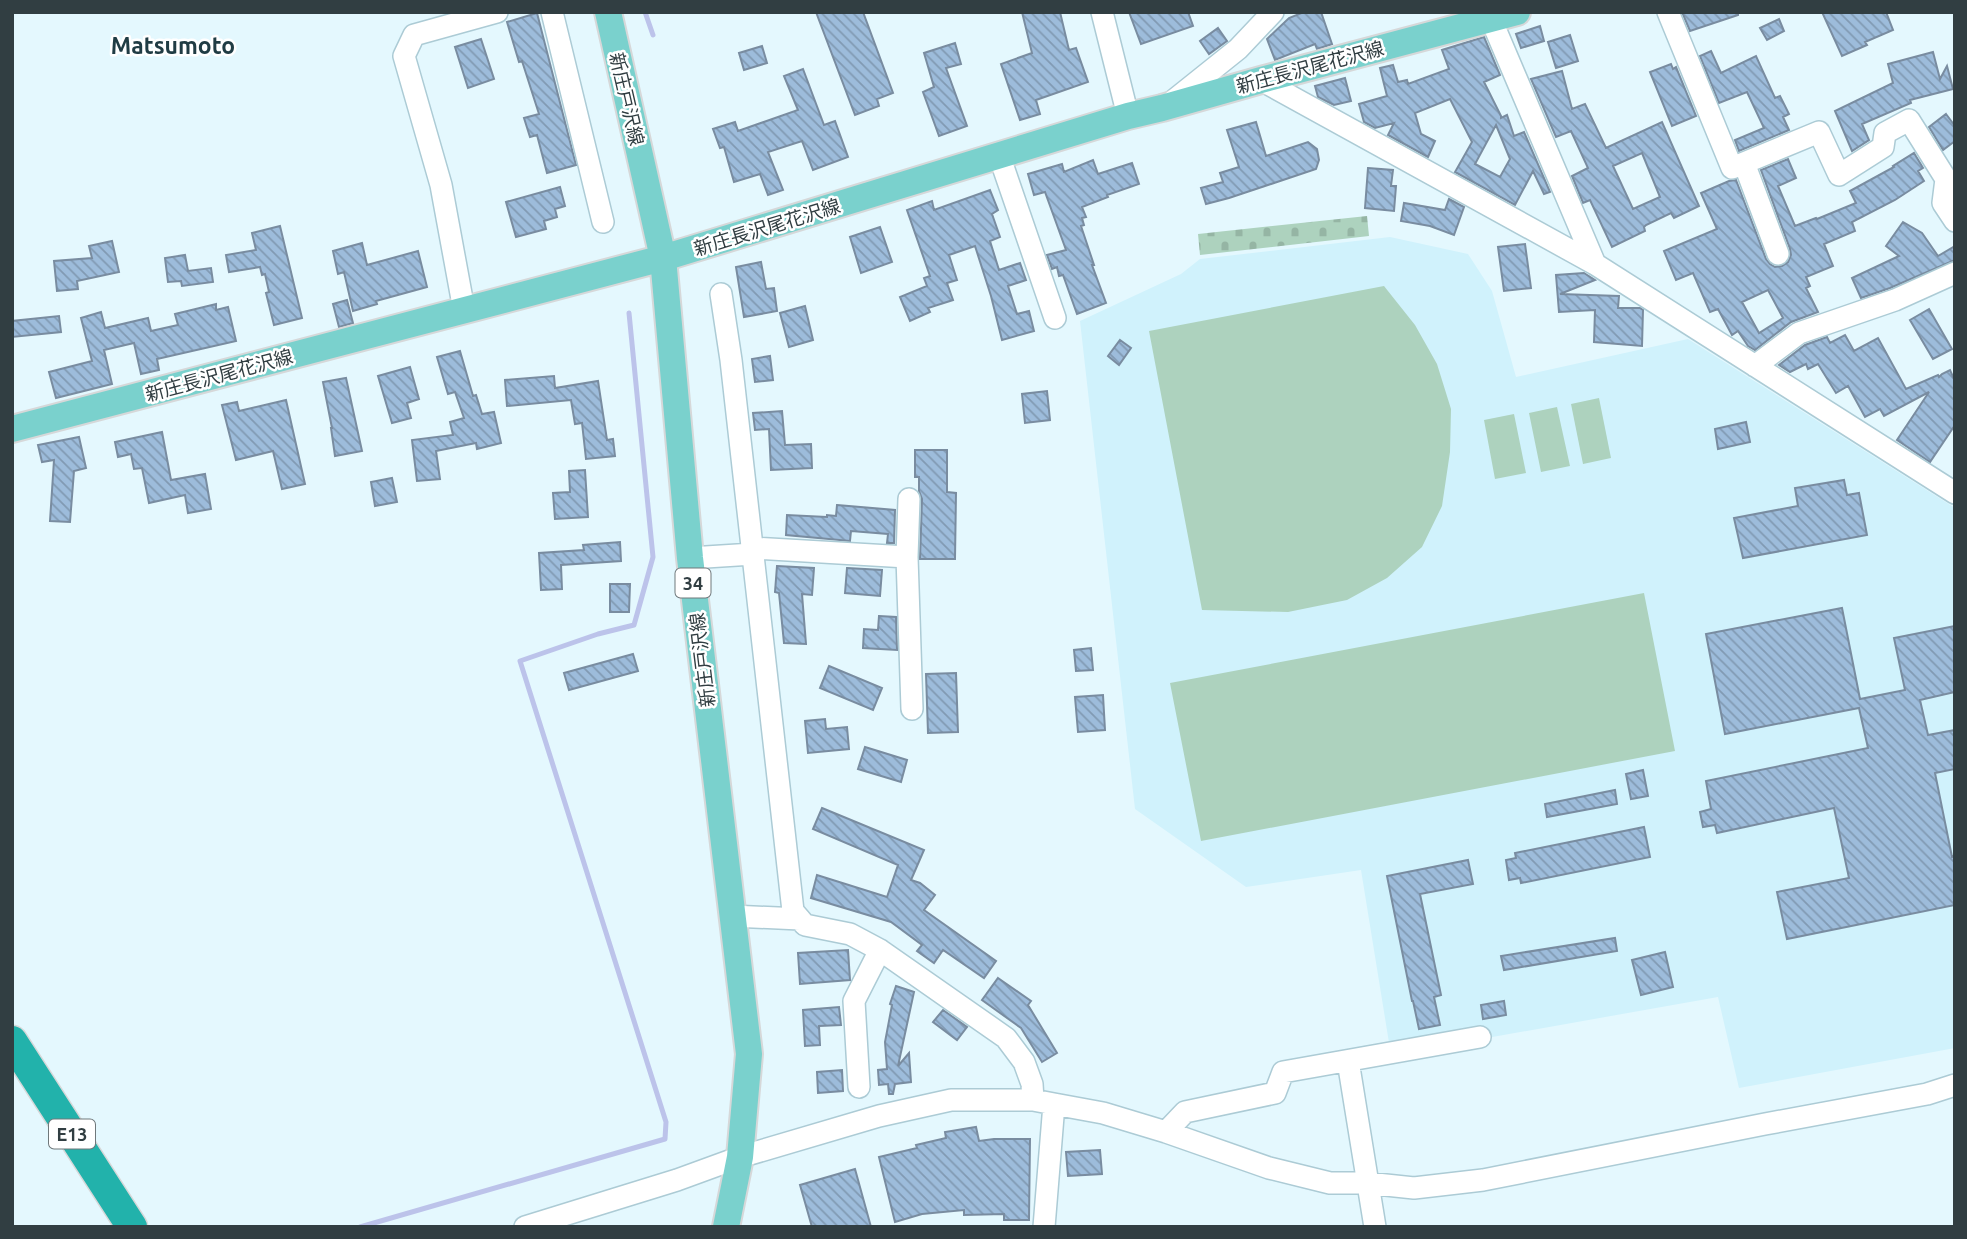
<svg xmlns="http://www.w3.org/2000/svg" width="1967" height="1239" viewBox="0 0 1967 1239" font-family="Ubuntu,'Noto Sans JP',sans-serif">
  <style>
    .built { fill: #d0f2fc }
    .cemetery { fill: url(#cemetery-stones) }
    .garden { fill: #add2be }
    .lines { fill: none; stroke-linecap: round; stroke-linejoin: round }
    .stream { stroke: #bcc3ea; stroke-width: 5 }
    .building { fill: url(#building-back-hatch); stroke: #798ca0; stroke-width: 2; fill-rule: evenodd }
    .minor-casing { stroke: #accbd5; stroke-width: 24 }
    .major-casing { stroke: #d6d8d9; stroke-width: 30 }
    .highway-casing { stroke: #d6d8d9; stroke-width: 33 }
    .minor { stroke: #fff; stroke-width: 21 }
    .major { stroke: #7ad1cd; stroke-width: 26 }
    .highway { stroke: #22b2ab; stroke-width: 30 }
    .labels { text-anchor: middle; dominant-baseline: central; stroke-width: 5; stroke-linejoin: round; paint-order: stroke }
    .shield { fill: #fff; stroke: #6f787b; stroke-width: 2 }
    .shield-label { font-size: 18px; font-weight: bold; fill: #313e42 }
    .street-label { font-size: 19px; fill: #313e42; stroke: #fff }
    .quarter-label { font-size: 23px; font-weight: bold; fill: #203c44; stroke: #fff }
  </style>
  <defs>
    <pattern id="cemetery-stones" width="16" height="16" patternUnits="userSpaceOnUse" patternTransform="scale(1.75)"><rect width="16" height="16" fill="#add2be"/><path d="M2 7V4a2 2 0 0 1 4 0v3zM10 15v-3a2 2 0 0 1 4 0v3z" fill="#95b5a4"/></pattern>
    <pattern id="building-back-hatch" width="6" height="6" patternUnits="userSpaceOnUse" patternTransform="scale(1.75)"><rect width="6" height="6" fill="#9dbcdb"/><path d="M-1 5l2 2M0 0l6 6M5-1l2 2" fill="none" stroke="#819ab3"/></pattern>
  </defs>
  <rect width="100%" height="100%" fill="#e4f8fe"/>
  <path class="built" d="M1390,237L1468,254L1492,291L1516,377L1688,339L1955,508V1048L1739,1088L1718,997L1391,1055L1361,870L1246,887L1135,809L1080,321L1181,274L1200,259Z"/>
  <path class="cemetery" d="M1367,216L1369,236L1200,255L1198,234Z"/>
  <path class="garden" d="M1384,286L1415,325L1437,364L1451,409L1450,452L1442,506L1422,547L1387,578L1347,600L1288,612L1202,610L1149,331Z
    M1599,398L1611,458L1583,464L1571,404Z
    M1557,407L1570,466L1541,472L1529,413Z
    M1514,414L1526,473L1495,479L1484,420Z
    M1644,593L1675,751L1201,841L1170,683Z"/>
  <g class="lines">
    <path class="stream" d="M645,12L653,35
      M360,1227L665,1139L666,1122L520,661L598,634L634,625L653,557L629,313"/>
  </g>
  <path class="building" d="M816,12H863L893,93L877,99L879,106L855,115Z
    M1022,12H1060L1069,50L1076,48L1088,82L1036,100L1040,114L1020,120L1001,64L1032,53Z
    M1129,12H1188L1193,26L1141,44Z
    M1304,12H1321L1332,44L1317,49L1315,44L1275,60L1267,39L1289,18Z
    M1682,12H1738V15L1690,31Z
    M1822,12H1886L1893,30L1865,42L1867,45L1842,56Z
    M537,13L576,165L547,173L537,135L530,137L524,118L539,114L522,61L519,62L507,22Z
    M1779,19L1784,31L1767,40L1760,28Z
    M1540,26L1544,41L1521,48L1516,34Z
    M1218,28L1227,41L1209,54L1200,41Z
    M1570,35L1578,61L1556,68L1548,42Z
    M1484,37L1500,75L1484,82L1501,116V118L1507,115L1514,136L1524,132L1550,192L1544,194L1533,171L1515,205L1455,172L1472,142L1450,99L1415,113L1421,134L1435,141L1428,157L1388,135L1394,123L1375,128L1364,122L1359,104L1387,96L1380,68L1393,65L1398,82L1407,80L1408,84L1449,69L1442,50ZM1496,125L1510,159L1500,177L1475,164Z
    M481,39L494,79L468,88L455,47Z
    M955,43L961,64L946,68L967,126L939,136L923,92L934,87L924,53Z
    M762,46L767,63L744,70L739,53Z
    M1711,51L1721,73L1756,56L1775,98L1780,96L1789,114L1783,117L1789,130L1739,151L1735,140L1764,128L1747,92L1719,103L1700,56Z
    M1933,52L1940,79L1947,66L1953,89L1910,100L1911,103L1862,124L1869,140L1852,151L1835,111L1893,83L1888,64Z
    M1671,64L1673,69L1676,67L1696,116L1672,126L1650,72Z
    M803,69L824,125L835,121L848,157L813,170L802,141L768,152L783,190L768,195L760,174L734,182L724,147L720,148L713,129L735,122L738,131L798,110L784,76Z
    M1562,71L1572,109L1585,104L1606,148L1662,122L1699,206L1674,218L1671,213L1646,225L1644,227L1645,231L1612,247L1590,200L1583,203L1572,176L1588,168L1571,131L1556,137L1531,79ZM1642,153L1660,197L1633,209L1613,166Z
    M1345,78L1351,101L1334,105L1318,97L1315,86Z
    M1946,114L1955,126V141L1943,150L1929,127Z
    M1256,122L1266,156L1308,142L1317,149L1319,160L1316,169L1229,198L1206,204L1201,188L1223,182L1220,173L1239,167L1227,130Z
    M1914,153L1923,168L1918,171L1924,181L1895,200L1852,222L1855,231L1824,244L1833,266L1806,277L1810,286L1806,288L1818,312L1791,322L1755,350L1748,346L1738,331L1732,335L1718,309L1710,312L1693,273L1676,280L1664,251L1717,229L1701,193L1729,181L1736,180L1766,259L1770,264L1775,267L1782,266L1788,262L1791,255L1790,249L1761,170L1788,159L1796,178L1778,186L1795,226L1816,218L1817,219L1856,203L1850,191L1894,167L1893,166ZM1768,290L1783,318L1759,333L1742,302Z
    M1093,160L1098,174L1132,163L1139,184L1107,195L1108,197L1082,207L1086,217L1082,218L1084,225L1081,226L1094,265H1092L1106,303L1077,314L1063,275L1059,276L1057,267L1052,269L1047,255L1066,250L1045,192L1034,195L1028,174L1062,164L1064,172Z
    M1368,168L1393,170L1391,186H1396L1394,211L1365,208Z
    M560,187L565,206L555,209L557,217L544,221L546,229L516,237L506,202Z
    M990,190L998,210L992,214L1000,237L990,241L999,270L1020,263L1026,280L1008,286L1017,314L1029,311L1034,331L1002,340L991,296L975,246L949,255L957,280L947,283L953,300L928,308L930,312L910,321L900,297L927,286L924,278L930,276L907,210L932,201L934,210Z
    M1449,199L1464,207L1454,235L1430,226L1401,221L1404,203L1445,210Z
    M1903,222L1922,233L1938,256L1955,246V260L1890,288L1861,298L1852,278L1899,256L1886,246Z
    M280,226L302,318L274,325L266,293L269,292L265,274L262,275L260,267L229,272L226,255L256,250L252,233Z
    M880,227L892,262L861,273L850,237Z
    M112,241L119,272L77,281L78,289L57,291L54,261L92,258L89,246Z
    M362,243L367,265L418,251L427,287L376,301L377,304L353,311L344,272L338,274L333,251Z
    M1525,244L1531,288L1504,291L1498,247Z
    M185,255L188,271L211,268L213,282L182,286L181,281L168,282L165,258Z
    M761,262L766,289L774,288L777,311L744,317L736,267Z
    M1584,273L1595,280L1560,294L1619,296L1618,308H1640L1643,310L1642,346L1594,342L1595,310L1559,312L1556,275Z
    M347,300L353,323L339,327L333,304Z
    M216,304V310L228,307L236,341L157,359L159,370L141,374L134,343L104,350L112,384L56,398L49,372L92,361L81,318L101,312L105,328L148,318L151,331L178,325L175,314Z
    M805,306L813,340L789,347L780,313Z
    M1929,309L1952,349L1933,359L1910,320Z
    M59,316L61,332L12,337V321Z
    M1845,335L1854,351L1878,338L1906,389L1938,375L1939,377L1942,374L1950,370L1955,381V425L1930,462L1897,440L1929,392L1884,416L1880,409L1865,417L1848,386L1836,393L1818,364L1808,369L1806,364L1790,372L1779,365L1805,345L1827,337L1830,343Z
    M1120,340L1131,348L1119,365L1108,356Z
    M460,351L473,396L476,395L482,414L494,412L501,443L477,449L476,443L436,451L440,479L417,481L412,440L453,435L450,422L464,418L455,392L448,394L437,357Z
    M770,356L773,380L755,382L752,359Z
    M410,367L419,399L407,403L411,418L392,423L378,376Z
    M554,376L555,388L598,381L607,440L613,439L615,456L586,459L582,423L575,424L571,400L507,406L505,380Z
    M346,378L362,451L335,456L331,428H332L323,382Z
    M1047,391L1050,420L1025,423L1022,394Z
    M286,400L305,484L282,489L273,451L236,460L222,405L237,402L239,411Z
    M782,411L785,445L811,444L812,468L771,470L769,429L755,430L753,413Z
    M1746,422L1750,442L1718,449L1715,429Z
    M162,432L171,480L205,474L211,509L188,513L185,495L149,503L142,468L134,469L131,454L118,457L115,442Z
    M79,437L86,468L74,471L70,522L50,521L54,460L42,462L38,445Z
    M915,450H947V492L956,493L955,559H920L922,499L919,491V477H915Z
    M585,470L588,517L555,519L553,493L570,492L569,471Z
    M392,478L397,502L375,506L371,482Z
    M1844,480L1847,495L1859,493L1867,535L1743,558L1734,518L1798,506L1795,488Z
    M837,505L895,510L894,543H887L888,534L851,531L850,541L786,535L787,515L827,517V515L836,516Z
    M620,542L621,561L561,565L562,589L541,590L539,553L584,550L583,545Z
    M777,566L814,568L812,595L802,594L806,644L784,643L779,593L775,592Z
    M847,568L882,570L880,596L845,593Z
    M610,584H630L629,612H610Z
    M1842,608L1860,699L1905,690L1894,638L1955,626V692L1920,700L1928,735L1955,730V769L1935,773L1952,857L1955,856V905L1787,939L1777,892L1849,878L1834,808L1717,833L1715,825L1703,827L1700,812L1711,809L1706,781L1868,748L1859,708L1725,734L1706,634Z
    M879,616L896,617L897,650L863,648L864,629L878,630Z
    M1091,648L1093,670L1076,671L1074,650Z
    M633,654L638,671L569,690L564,673Z
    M829,666L882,688L873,710L820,688Z
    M956,673L958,732L928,733L926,674Z
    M1103,695L1105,730L1078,732L1075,697Z
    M825,719L826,729L847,727L849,749L808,753L805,721Z
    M865,747L907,760L901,782L858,769Z
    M1643,770L1648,796L1631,799L1626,774Z
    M1615,790L1617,804L1547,817L1545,804Z
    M822,808L924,850L911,880L920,883L935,895L924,910L996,961L984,978L943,950L934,963L917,951L922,945L891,922L811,898L817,875L887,897L898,865L813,829Z
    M1644,827L1650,857L1521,883L1520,878L1509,880L1506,860L1516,858L1515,853Z
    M1468,860L1473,884L1420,894L1441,995L1434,997L1440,1025L1419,1029L1413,1001H1412L1387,876Z
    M1615,938L1617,951L1504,970L1501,956Z
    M848,950L850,980L800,984L798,953Z
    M1665,952L1673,987L1641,995L1632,960Z
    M998,978L1031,1001L1028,1005L1057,1053L1042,1062L1021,1028L982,1000Z
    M896,986L914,992L898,1066L909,1053L911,1082L895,1084L893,1094H889L888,1084L879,1085L878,1070L887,1069L885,1042L892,1005L890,1004Z
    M1504,1001L1506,1015L1483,1019L1481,1005Z
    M839,1007L841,1025L819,1026L820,1045L805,1046L803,1010Z
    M943,1010L967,1027L957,1040L933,1022Z
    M842,1070L843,1091L818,1093L817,1072Z
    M976,1127L979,1141L994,1139H1030L1029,1220H1004V1214L964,1215V1210L922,1214L895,1222L879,1157L917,1148L916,1145L946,1138L945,1132Z
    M1100,1150L1102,1174L1068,1176L1066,1152Z
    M855,1169L871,1227H812L800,1185Z"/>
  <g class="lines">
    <g class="minor-casing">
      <path id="minor" d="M552,12L603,222
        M1102,12L1128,116
        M1488,12L1595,264
        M1668,12L1732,168L1819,132L1839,175L1883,147L1885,133L1909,120L1946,179L1943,203L1955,221
        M1261,80L1595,264L1955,493
        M1173,101L1238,49L1273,12
        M999,155L1055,318
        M1744,163L1778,254
        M721,294L731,360L793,911L805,925L850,934L880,950L1006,1038L1024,1062L1032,1084L1033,1100
        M464,310L441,185L404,56L414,35L497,12
        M1755,366L1799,333L1895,300L1955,273
        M909,499L907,557L912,709
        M752,548L907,557
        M690,558L753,554
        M732,916L800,919
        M1348,1061L1375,1227
        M859,1087L854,1001L880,950
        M1166,1132L1185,1112L1275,1093L1283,1072L1480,1037
        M525,1227L677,1180L740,1157L879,1116L951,1100H1033L1054,1104L1103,1113L1166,1132L1269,1168L1330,1183H1367L1414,1188L1483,1180L1765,1124L1927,1094L1955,1085
        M1044,1227L1054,1104"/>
    </g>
    <g class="major-casing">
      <path id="major" d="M608,12L663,258L690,558L749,1054L740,1157L726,1227
        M12,429L663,258L1128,116L1162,108L1261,80L1517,12"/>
    </g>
    <g class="highway-casing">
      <path id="highway" d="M12,1041L132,1227"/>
    </g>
    <use href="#minor" class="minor"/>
    <use href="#major" class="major"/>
    <use href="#highway" class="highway"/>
  </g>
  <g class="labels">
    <g class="shield">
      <rect x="675.5" y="568.5" width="35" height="29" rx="5"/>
      <rect x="49" y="1119.5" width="46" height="29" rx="5"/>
    </g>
    <g class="shield-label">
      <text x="693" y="583">34</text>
      <text x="72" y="1134">E13</text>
    </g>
    <g class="street-label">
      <text transform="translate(1310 67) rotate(-15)">新庄長沢尾花沢線</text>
      <text transform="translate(627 99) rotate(77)">新庄戸沢線</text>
      <text transform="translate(767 227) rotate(-17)">新庄長沢尾花沢線</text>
      <text transform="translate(219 375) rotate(-15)">新庄長沢尾花沢線</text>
      <text transform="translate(702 660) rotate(-97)">新庄戸沢線</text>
    </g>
    <g class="quarter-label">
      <text x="173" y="45">Matsumoto</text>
    </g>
  </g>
  <rect width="1967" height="1239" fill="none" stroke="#313e42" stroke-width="28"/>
</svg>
